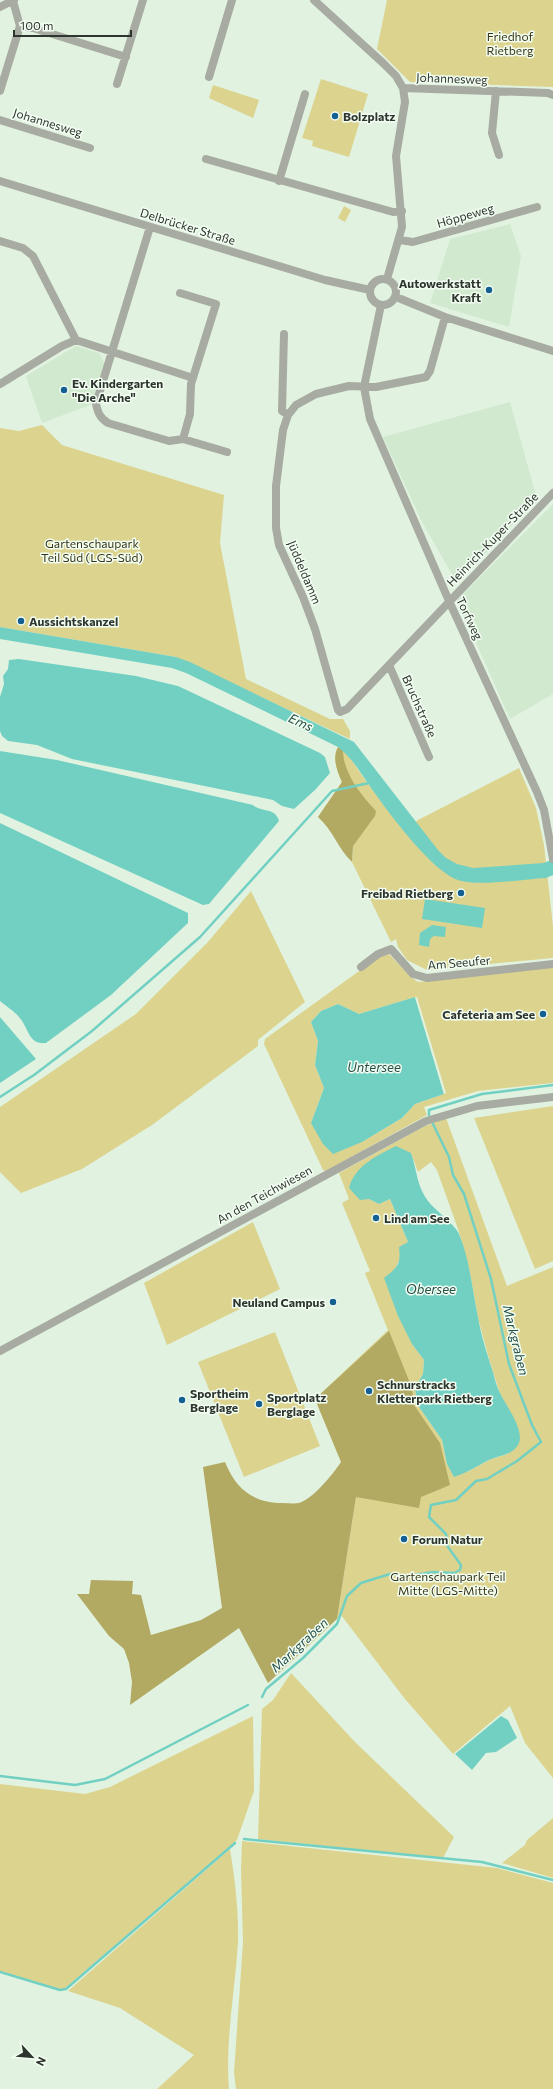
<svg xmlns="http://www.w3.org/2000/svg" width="553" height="2089" viewBox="0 0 553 2089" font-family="Commissioner,sans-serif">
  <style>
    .built { fill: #d1e9cf }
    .green { fill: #dcd38e; fill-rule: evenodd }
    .forest { fill: #b2a963 }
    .water { fill: #72d0c3 }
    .pier { fill: #e1f3e0 }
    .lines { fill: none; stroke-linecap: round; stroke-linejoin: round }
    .stream { stroke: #72d0c3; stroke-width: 2.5 }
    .minor { stroke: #a8aba1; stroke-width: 8 }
    .poi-dot { fill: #156093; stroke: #f3fef2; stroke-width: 1.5 }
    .labels { text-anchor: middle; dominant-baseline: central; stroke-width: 3; stroke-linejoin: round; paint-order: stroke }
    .park-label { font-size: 12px; fill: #393516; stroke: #f3fef2 }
    .street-label { font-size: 12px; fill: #2e352e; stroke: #f3fef2 }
    .poi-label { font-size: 12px; font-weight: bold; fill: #2e352e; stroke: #f3fef2; text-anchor: start }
    .water-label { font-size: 13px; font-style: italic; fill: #26504a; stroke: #f3fef2 }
  </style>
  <rect width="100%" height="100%" fill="#e1f3e0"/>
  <path class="built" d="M510,224L521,256L509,327L430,303L450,239Z
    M76,346L99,353L105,364L93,404L42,423L26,376Z
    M510,402L537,499L457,583L422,522L383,437Z
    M553,504V694L510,719L457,600Z"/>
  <path class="green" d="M387,0H553V87L410,82L377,49Z
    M321,79L368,94L349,157L312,146L313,141L302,138Z
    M213,85L259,100L253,118L209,98Z
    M344,206L351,210L345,222L338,218Z
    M42,425L62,445L224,495L220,543L246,679L330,719H343L350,731V739L176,657L0,627V428L19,431Z
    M338,747L348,755L368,784L405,831L418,820L519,768L536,808L544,845L553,926V958L427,970L407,960L398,947L396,939L391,942L352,862L353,846L318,817L342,782C337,771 332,758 338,747Z
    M251,891L305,1002L258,1040V1046L152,1125L82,1169L21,1193L0,1172V1107L136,1014L207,943Z
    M389,954L411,977L418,982L553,967V1083L478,1091L424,1107L427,1115L326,1171L323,1170L264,1044L265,1039L380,956ZM415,997L444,1094L415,1104L402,1118L362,1142L311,1123L324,1088L315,1065L318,1041L311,1022L321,1011L338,1004L359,1014Z
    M553,1106V1261L535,1269L474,1118Z
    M446,1118L507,1286L553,1267V1778L525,1743L510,1706L453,1754L405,1699L341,1615L337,1619L356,1497L315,1399L388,1330L365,1273L370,1271L342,1203L349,1199L339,1173L425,1126ZM411,1153L418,1172L431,1162L437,1170L459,1232L470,1273L478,1318L489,1359L500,1394L513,1417L508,1454L491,1459L467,1472L447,1464L442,1440L417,1404L415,1388L423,1374L424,1360L412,1344L395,1269L408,1242L390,1199L379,1204L369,1199Z
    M253,1222L280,1289L167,1345L144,1283Z
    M275,1332L320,1446L244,1477L198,1362Z
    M291,1673L355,1742L454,1837L443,1858L258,1839L262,1709L273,1700Z
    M253,1716L254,1791L237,1840L63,1990L0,1971V1784L85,1794L110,1787Z
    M553,1818V1878L502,1863L525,1845L527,1840Z
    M242,1841L497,1868L553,1883V2089H236L234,2073L243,1942L241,1870Z
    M230,1849C235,1880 239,1912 238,1943C235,1992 225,2040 229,2089H157L194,2055L120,2008L68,1991Z"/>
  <path class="forest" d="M338,747L343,750C343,773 361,795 376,811L375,816L353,846L352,862C338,849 333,830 318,817L342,782C337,771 332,758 338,747Z
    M389,1331L412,1388L414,1405L440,1443L450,1485L421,1497L419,1508L356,1497L337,1619L268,1683L239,1628L130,1705L132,1682L129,1663L124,1649L109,1636L77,1594H89L91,1580L133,1581L132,1594L141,1595L151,1635L201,1620L222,1608L203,1467L225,1462C236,1489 253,1503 283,1503C288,1503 294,1504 299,1503C313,1499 333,1474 341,1462L315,1399Z"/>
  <path class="water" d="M0,627L176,657L190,662L354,742L438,850L446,858L457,864L473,868L544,863L553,859V875L546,878C524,879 478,887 458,880C430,870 385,808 367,782C358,769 351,757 338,747L186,673L172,668L0,639Z
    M19,659L136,676L178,686L320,753L325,757L330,773L315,790L294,809L282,806L273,800L72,759L37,745L8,741L2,736L0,731V697L4,684L3,676L8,669L9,660Z
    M0,751L57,760L253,805C262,813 275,807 279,821L209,904L203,905L0,813Z
    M0,823L188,913V923L111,995L46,1043C28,1045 29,1028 19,1017C14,1011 6,1006 0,1001Z
    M425,899L485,908L482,928L422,919Z
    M432,925L446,927L445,937L434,936L430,939L429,947L419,945L420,933Z
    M415,997L444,1094L415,1104L402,1118L362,1142L333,1154L323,1144L311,1123L324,1088L315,1065L318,1041L311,1022L321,1011L338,1004L359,1014Z
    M0,1017L36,1059L0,1083Z
    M396,1146L411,1153C417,1170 417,1187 428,1201C435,1210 456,1226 459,1234C470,1260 472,1289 478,1317C481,1335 487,1354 493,1372C495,1380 497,1388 501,1395C507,1407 526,1432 518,1445C511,1456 499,1455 489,1460C477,1466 467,1473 454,1477L447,1464L442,1440L417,1404L415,1388L423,1374L424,1360L412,1344L398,1316L384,1278C398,1267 401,1264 399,1247L408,1242L390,1199L379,1204L369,1199L360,1200L349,1188C355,1165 377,1156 396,1146Z
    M501,1716L508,1720L517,1738L496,1752L486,1753L472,1770L455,1754Z"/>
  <path class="pier" d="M415,997H417L446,1093L444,1094Z"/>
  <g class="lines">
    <path class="stream" d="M0,1097L34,1075L92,1031L200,937L332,791L369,783
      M429,1115V1110L482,1094L553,1085
      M262,1697L266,1689L303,1658L337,1624L347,1596L361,1583L390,1574L409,1576L433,1572L454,1573L460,1570L461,1565L448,1547L446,1534L429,1517L431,1505L456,1500L476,1481L487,1479L517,1461L541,1442L532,1425L509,1364L491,1279L464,1194L453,1175L449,1157L433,1124
      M0,1776L75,1785L105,1779L248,1705
      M244,1839L482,1862L553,1880
      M0,1972L60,1990L66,1989L235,1843"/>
    <path class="minor" d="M314,0L383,63L396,76L403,88L405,102L396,156L402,227L387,279
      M0,7L14,0
      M20,26L33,28L126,57
      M209,77L232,0
      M117,84L143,0
      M403,88L548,93L553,95
      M0,91L20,26L13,1
      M496,91L492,133L499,155
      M0,120L90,148
      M206,159L393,212L402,211
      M0,181L325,280L370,290
      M279,181L305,94
      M150,227L96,404C98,413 100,418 108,423L169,441L183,439L227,452
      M400,240L413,242L537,207
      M0,241L23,248L33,256L76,340L193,378
      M370 292a13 13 0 1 1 26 0a13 13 0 1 1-26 0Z
      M180,293L216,304L191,384L190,414L183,439
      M396,297L445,317L553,351
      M381,305L364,387L370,419L449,601L537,792L544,810L553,859
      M445,317L430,371L426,377L376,387L349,386L316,394L296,405L288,415L283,430L276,486V528L279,545L303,597L315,629L338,710L340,712L347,709L553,493
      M284,334L282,411L288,415
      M0,384L62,346L76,340
      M389,665L429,757
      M361,967L378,954L391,949L413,974L427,978L553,964
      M0,1351L426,1121L477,1106L553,1097"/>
  </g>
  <g class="poi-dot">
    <circle cx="335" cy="116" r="4"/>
    <circle cx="489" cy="290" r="4"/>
    <circle cx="64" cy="390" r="4"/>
    <circle cx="21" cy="621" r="4"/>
    <circle cx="461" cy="893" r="4"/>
    <circle cx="543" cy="1014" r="4"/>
    <circle cx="376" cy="1218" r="4"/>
    <circle cx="333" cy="1302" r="4"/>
    <circle cx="369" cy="1391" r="4"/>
    <circle cx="182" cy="1400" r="4"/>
    <circle cx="259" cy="1404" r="4"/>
    <circle cx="404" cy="1539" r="4"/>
  </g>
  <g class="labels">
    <g class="park-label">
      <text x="510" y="36">Friedhof<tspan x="510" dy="14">Rietberg</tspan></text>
      <text x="92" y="543">Gartenschaupark<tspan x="92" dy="14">Teil Süd (LGS-Süd)</tspan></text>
      <text x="448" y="1576">Gartenschaupark Teil<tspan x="448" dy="14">Mitte (LGS-Mitte)</tspan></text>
    </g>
    <g class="street-label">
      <text transform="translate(452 78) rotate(2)">Johannesweg</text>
      <text transform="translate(48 122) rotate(17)">Johannesweg</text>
      <text transform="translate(465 215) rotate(-16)">Höppeweg</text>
      <text transform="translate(188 226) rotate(17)">Delbrücker Straße</text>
      <text transform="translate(492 539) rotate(-46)">Heinrich-Kuper-Straße</text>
      <text transform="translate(305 572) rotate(67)">Jüddeldamm</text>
      <text transform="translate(470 618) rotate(65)">Torfweg</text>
      <text transform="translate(420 706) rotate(66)">Bruchstraße</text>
      <text transform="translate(459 962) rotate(-5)">Am Seeufer</text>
      <text transform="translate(264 1194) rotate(-29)">An den Teichwiesen</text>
    </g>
    <g class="poi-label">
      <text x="343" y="116">Bolzplatz</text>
      <text x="481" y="283" text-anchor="end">Autowerkstatt<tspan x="481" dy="14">Kraft</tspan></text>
      <text x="72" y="383">Ev. Kindergarten<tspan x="72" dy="14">"Die Arche"</tspan></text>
      <text x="29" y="621">Aussichtskanzel</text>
      <text x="453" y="893" text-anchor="end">Freibad Rietberg</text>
      <text x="535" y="1014" text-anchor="end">Cafeteria am See</text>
      <text x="384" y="1218">Lind am See</text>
      <text x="325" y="1302" text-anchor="end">Neuland Campus</text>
      <text x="377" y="1384">Schnurstracks<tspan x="377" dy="14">Kletterpark Rietberg</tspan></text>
      <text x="190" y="1393">Sportheim<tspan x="190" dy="14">Berglage</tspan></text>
      <text x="267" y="1397">Sportplatz<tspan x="267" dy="14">Berglage</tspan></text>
      <text x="412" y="1539">Forum Natur</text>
    </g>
    <g class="water-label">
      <text transform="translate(301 722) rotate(25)">Ems</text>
      <text x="374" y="1067">Untersee</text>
      <text x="431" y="1289">Obersee</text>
      <text transform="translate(516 1340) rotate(76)">Markgraben</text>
      <text transform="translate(299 1645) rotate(-43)">Markgraben</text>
    </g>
  </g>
  <g transform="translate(32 2057) rotate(116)" stroke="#f3fef2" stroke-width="3" paint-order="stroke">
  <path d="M0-3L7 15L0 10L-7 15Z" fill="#2e352e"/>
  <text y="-6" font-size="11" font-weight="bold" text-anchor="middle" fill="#2e352e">N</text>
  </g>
  <path d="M14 30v6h117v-6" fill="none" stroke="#2e352e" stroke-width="2"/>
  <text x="20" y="30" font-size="12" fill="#2e352e" stroke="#f3fef2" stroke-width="3" paint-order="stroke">100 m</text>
</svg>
